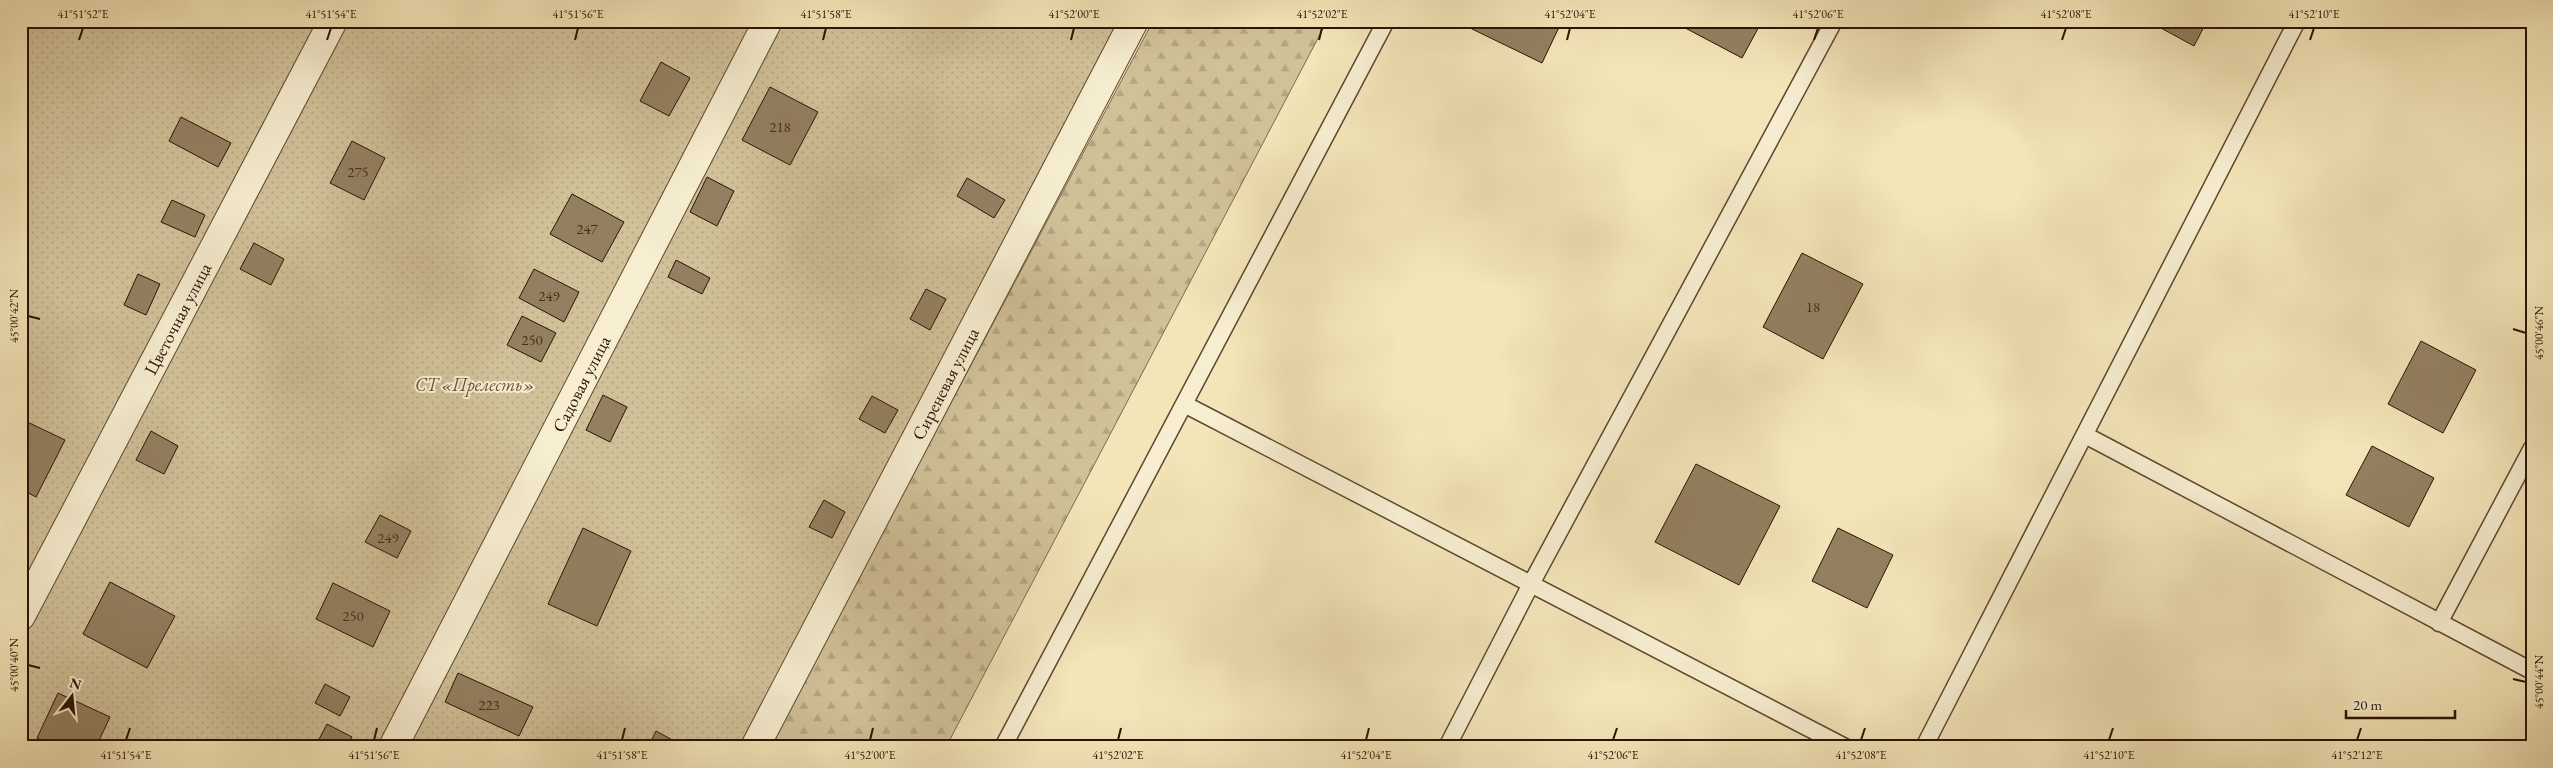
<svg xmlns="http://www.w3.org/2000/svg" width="2553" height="768" viewBox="0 0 2553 768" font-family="'EB Garamond',serif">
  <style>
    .grass { fill: url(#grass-dots); stroke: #7e6a4e }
    .forest { fill: url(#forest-firs); stroke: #7e6a4e }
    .building { fill: #938061; stroke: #2c1202 }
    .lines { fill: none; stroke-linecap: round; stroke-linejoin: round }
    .lane-casing { stroke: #5e4730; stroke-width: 19 }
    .street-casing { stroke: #5e4730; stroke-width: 30 }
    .lane { stroke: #f7eed1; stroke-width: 16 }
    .street { stroke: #f7eed1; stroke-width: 28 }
    .ticks { fill: none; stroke: #2c1202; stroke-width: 2 }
    .labels { text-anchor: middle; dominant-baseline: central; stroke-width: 4; stroke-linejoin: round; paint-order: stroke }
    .number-label { font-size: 15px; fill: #462e1a }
    .street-label { font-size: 18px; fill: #2c1202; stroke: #f7eed1 }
    .park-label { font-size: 18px; font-style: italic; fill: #664f37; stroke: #f7eed1 }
    .neatline { fill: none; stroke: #2c1202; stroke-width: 2 }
    .ticks-label { font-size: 12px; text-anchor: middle; fill: #2c1202 }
  </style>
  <defs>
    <pattern id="grass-dots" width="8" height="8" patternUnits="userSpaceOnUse" patternTransform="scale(1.25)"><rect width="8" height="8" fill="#d1c199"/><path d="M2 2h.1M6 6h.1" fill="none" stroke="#b4a582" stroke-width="1.8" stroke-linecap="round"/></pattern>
    <pattern id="forest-firs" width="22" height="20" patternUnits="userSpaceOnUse" patternTransform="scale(1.25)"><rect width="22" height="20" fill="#d1c199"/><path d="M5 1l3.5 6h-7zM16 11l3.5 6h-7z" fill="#b4a582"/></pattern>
  </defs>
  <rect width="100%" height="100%" fill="#f3e5b8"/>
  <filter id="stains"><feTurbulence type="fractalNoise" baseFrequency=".004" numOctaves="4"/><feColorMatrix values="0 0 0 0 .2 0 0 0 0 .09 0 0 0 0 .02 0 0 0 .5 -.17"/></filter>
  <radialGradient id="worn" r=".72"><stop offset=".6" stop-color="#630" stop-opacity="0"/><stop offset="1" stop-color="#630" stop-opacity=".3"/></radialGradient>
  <path class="grass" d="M21,21H1119L739,747H21Z"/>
  <path class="forest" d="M1153,21H1327L946,747H769Z"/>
  <path class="building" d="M1471,21H1562L1542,63L1468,27Z
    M1672,21H1762L1742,58Z
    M2148,21H2207L2194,46Z
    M661,62L690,78L669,116L640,101Z
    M770,87L818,112L790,165L742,140Z
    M181,117L231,143L218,167L169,141Z
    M352,141L385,158L364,200L330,183Z
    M707,177L734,191L717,226L690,212Z
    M967,178L1005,200L994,218L957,196Z
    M572,194L624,222L602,262L550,234Z
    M172,200L205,215L195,237L161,222Z
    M254,243L284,259L271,285L240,269Z
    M1802,253L1863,284L1823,359L1763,327Z
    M676,260L710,278L702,294L668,277Z
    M534,269L579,292L564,322L519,298Z
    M138,274L160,284L146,315L124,305Z
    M926,289L946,299L930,330L910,319Z
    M522,316L556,333L541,362L507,345Z
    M2421,341L2476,370L2443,433L2388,404Z
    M603,395L627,407L610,442L586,430Z
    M872,396L898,410L885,433L859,419Z
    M21,419L65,440L36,497L21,489Z
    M151,431L178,446L164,474L136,460Z
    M2372,446L2434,478L2409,527L2346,495Z
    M1696,464L1780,506L1739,585L1655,542Z
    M824,500L845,512L832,538L809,527Z
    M380,515L411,531L397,558L365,542Z
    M583,528L631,551L597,626L548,604Z
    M1838,528L1893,555L1867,608L1812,581Z
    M110,582L175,616L147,668L83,634Z
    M333,583L390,611L373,647L316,619Z
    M458,673L533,707L519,736L445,702Z
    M325,684L350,697L340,716L315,703Z
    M58,693L110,717L96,747H55L37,738Z
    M327,724L352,737L347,747H315Z
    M656,731L685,747H648Z"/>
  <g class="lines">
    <g class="lane-casing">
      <path id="lane" d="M1184,404L1845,747
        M2085,435L2532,671
        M2439,623L2532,448
        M1003,747L1386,21
        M1447,747L1531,584L1834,21
        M1924,747L2297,21"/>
    </g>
    <g class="street-casing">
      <g id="street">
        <path id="s1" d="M21,616L333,21"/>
        <path id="s2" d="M393,747L768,21"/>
        <path id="s3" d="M755,747L1134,21"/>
      </g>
    </g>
    <use href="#lane" class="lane"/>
    <use href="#street" class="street"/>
  </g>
  <path class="ticks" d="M79,40L83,28M327,40L331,28M575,40L578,28M823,40L826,28M1071,40L1074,28M1319,40L1322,28M1567,40L1570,28M1814,40L1818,28M2062,40L2066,28M2310,40L2314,28M28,316L40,319M2513,329L2526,333M28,665L40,668M2513,679L2526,682M126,740L130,728M374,740L377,728M622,740L625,728M870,740L873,728M1118,740L1121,728M1366,740L1369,728M1613,740L1617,728M1861,740L1865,728M2109,740L2113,728M2357,740L2361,728"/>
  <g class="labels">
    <g class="number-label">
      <text x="780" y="126">218</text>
      <text x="358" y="171">275</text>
      <text x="587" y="228">247</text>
      <text x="549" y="295">249</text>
      <text x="1813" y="306">18</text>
      <text x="532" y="339">250</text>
      <text x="388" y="537">249</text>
      <text x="353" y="615">250</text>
      <text x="489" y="704">223</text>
    </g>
    <g class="street-label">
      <text stroke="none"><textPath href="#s1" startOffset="336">Цветочная улица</textPath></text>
      <text stroke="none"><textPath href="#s2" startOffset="409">Садовая улица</textPath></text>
      <text stroke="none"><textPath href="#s3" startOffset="410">Сиреневая улица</textPath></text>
    </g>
    <g class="park-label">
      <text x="475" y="384">СТ «Прелесть»</text>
    </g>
  </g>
  <rect width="2553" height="768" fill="none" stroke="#f3e5b8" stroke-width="55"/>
  <g transform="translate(72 696) rotate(16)" stroke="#f7eed1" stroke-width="4" paint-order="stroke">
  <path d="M0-4L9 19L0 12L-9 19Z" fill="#2c1202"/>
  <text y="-8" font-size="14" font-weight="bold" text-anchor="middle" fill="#2c1202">N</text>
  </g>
  <path d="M2346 710v8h109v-8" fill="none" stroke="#2c1202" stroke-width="2.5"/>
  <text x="2353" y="710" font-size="15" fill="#2c1202" stroke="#f7eed1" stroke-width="4" paint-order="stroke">20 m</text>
  <rect x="28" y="28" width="2498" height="712" class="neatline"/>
  <g class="ticks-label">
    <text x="83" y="18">41°51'52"E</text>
    <text x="331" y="18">41°51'54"E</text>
    <text x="578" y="18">41°51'56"E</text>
    <text x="826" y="18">41°51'58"E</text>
    <text x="1074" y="18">41°52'00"E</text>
    <text x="1322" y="18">41°52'02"E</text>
    <text x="1570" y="18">41°52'04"E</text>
    <text x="1818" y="18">41°52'06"E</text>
    <text x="2066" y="18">41°52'08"E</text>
    <text x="2314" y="18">41°52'10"E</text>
    <text transform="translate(14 316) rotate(-90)" y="4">45°00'42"N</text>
    <text transform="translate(2539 333) rotate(-90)" y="4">45°00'46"N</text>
    <text transform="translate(14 665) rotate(-90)" y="4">45°00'40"N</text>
    <text transform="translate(2539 682) rotate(-90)" y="4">45°00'44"N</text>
    <text x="126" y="759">41°51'54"E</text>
    <text x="374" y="759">41°51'56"E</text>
    <text x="622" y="759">41°51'58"E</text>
    <text x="870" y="759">41°52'00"E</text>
    <text x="1118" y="759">41°52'02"E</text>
    <text x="1366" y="759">41°52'04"E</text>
    <text x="1613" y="759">41°52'06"E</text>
    <text x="1861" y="759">41°52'08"E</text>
    <text x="2109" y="759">41°52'10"E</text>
    <text x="2357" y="759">41°52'12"E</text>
  </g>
  <rect width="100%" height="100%" filter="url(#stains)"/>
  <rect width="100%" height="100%" fill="url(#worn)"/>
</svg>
